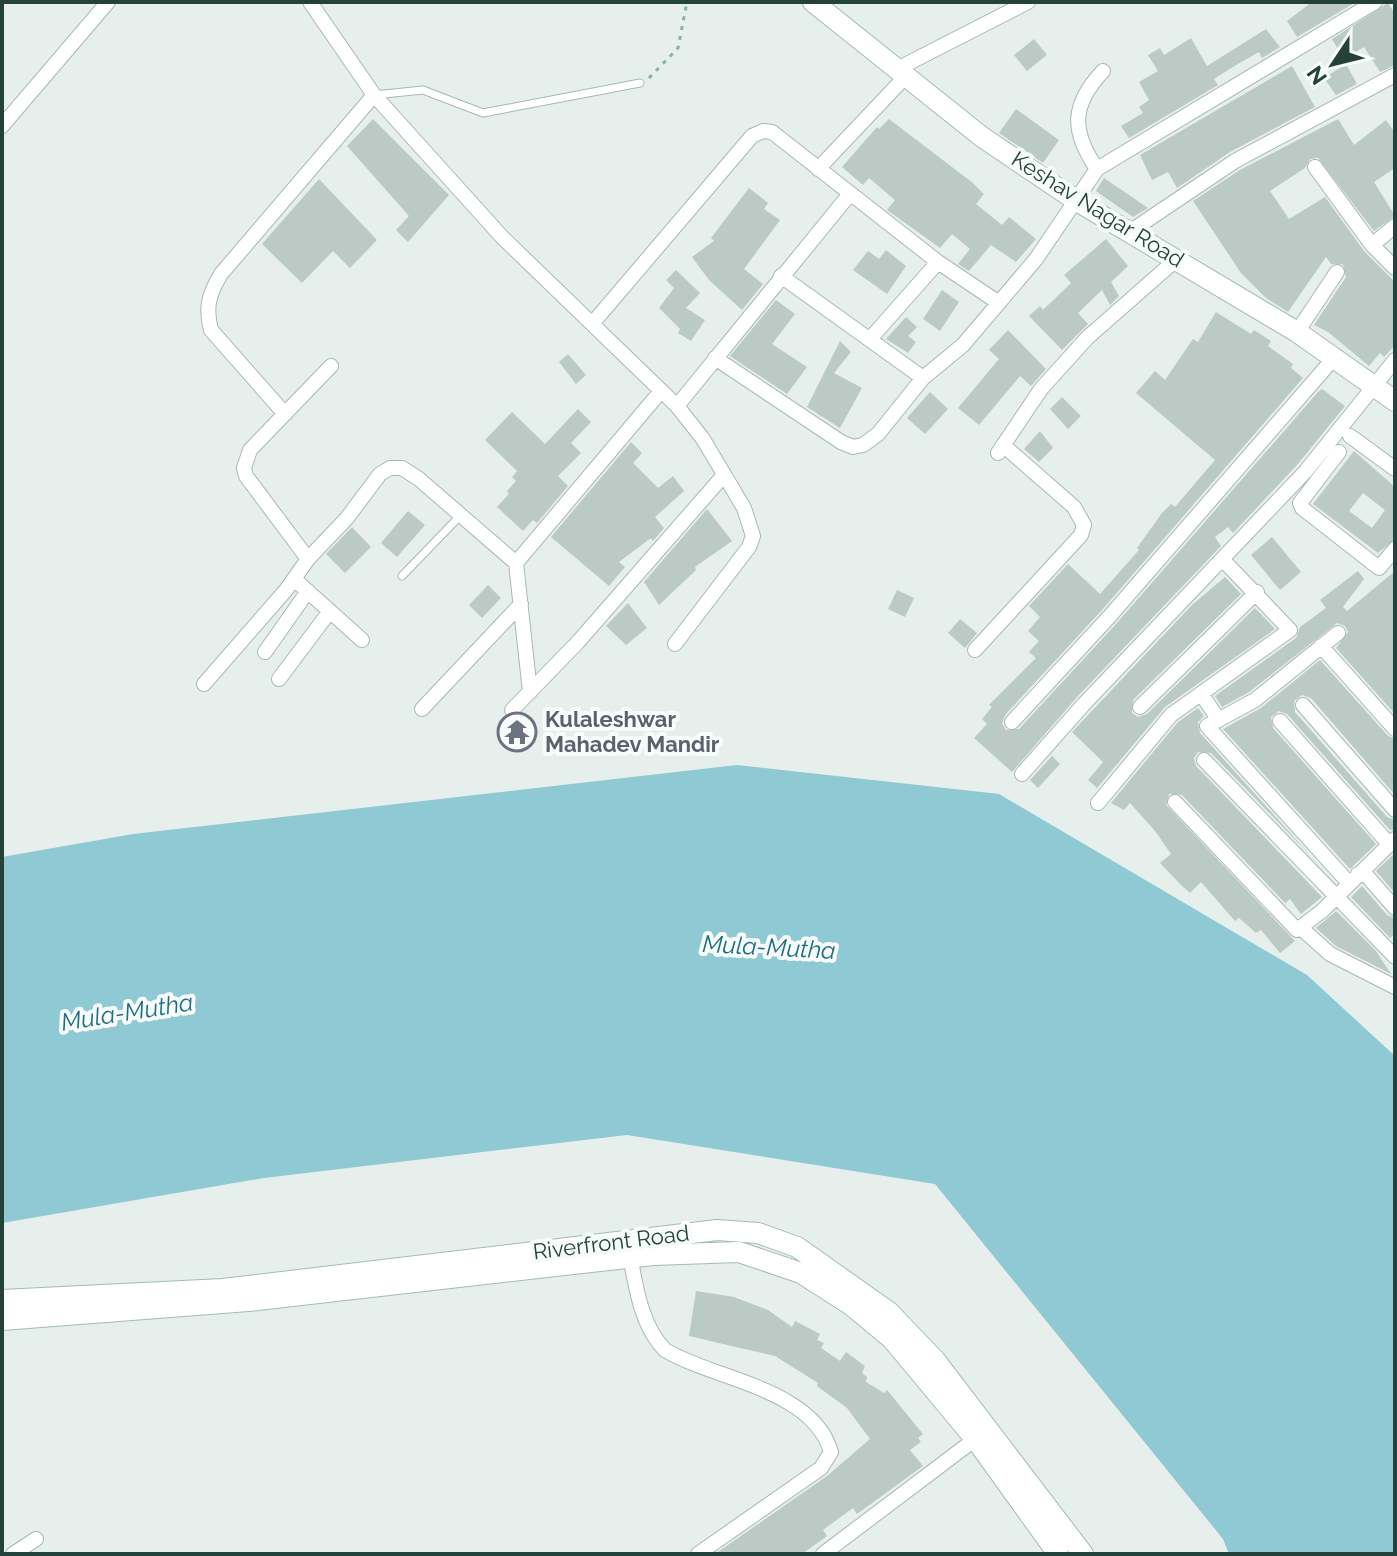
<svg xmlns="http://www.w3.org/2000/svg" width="1397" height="1556" viewBox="0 0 1397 1556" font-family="Raleway,sans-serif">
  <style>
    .water { fill: #8ec9d4 }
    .building { fill: #bbcac4; fill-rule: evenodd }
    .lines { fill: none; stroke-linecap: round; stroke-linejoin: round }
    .lane-casing { stroke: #a8b8b2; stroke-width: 9 }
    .street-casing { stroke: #a8b8b2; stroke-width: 16 }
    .secondary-casing { stroke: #a4bbb3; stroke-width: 22 }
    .path { stroke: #86b3a5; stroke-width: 3; stroke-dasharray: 4 6; stroke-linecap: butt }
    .lane { stroke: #fff; stroke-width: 7 }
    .street { stroke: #fff; stroke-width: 14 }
    .secondary { stroke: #fff; stroke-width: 20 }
    .labels { text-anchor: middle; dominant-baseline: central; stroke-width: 8; stroke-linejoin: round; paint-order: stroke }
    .street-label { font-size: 22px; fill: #24423a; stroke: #f7fbf9 }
    .worship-label { font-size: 22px; font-weight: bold; fill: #5b616d; stroke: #f7fbf9; text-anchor: start }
    .water-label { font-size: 24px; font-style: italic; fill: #1c6f80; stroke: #f7fbf9 }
  </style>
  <rect width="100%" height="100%" fill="#e6efeb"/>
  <path class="water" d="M737,765L999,794L1307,975L1395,1056V1554H1229L1223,1539L935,1184L627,1135L264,1178L2,1223V857L133,834Z"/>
  <path class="building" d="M1312,2H1356L1297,37L1287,21Z
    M1388,3L1395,14V65L1380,72L1364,47L1344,59L1332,39Z
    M1266,29L1280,47L1262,58L1259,52L1236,65L1214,79L1218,85L1129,138L1121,126L1143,113L1139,107L1149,100L1139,82L1158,71L1148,55L1160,48L1164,55L1191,38L1207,66Z
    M1034,39L1047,55L1027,71L1014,55Z
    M1346,64L1357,84L1336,95L1324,78Z
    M1292,66L1315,107L1230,152L1177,188L1168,172L1152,180L1140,155Z
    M1016,109L1059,140L1043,163L999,133Z
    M373,119L449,195L408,242L396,230L409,216L347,146Z
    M889,119L973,183L984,194L976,204L1002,225L1009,217L1036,239L1016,262L991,245L969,271L958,264L970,249L952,234L940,248L887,210L895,200L869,178L863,185L842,167L877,127L879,129Z
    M1338,119L1354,145L1386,120L1395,133V168L1374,182L1395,216L1374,231L1318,158L1310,159L1305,168L1270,191L1289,219L1325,197L1364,251L1395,282V345L1384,357L1380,353L1369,366L1328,332L1314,325L1346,277L1343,264H1331L1326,257L1288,312L1266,298L1241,273L1193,201L1240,170Z
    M1104,178L1148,208L1133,217L1096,191Z
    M319,179L377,240L350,268L333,251L302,283L262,244Z
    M749,188L768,203L764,209L780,220L744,269L763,284L742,310L709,280L692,257L714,241L711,238Z
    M1106,239L1128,266L1111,282L1119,296L1110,305L1102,290L1078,313L1088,324L1062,350L1029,316L1040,306L1043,310L1071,283L1064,275Z
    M886,250L906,266L887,294L853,270L868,251L879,259Z
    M676,270L700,293L686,308L705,320L691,341L678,333L680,329L659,308L674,288L666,280Z
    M942,290L959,302L940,331L923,319Z
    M776,300L795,314L772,344L807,367L787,394L730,356Z
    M1216,312L1251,334L1254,330L1271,341L1268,346L1293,364L1291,368L1303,378L1102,610L1005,715L1002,724L1006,730L1019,729L1116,624L1318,392L1322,389L1345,406L1297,465L1233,533L1228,527L1215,537L1221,546L1077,697L1012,772L974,738L987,724L982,719L992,707L989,705L1036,658L1029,652L1039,641L1028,631L1040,617L1029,606L1068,564L1100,594L1139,550L1137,548L1162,513L1171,504L1175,507L1215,460L1136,393L1155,371L1165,380L1193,339L1198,342Z
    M906,317L917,327L908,336L916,342L908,353L886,339Z
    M1008,330L1046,369L1031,386L1020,376L979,425L958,408L999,359L989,350Z
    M840,341L851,352L834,373L862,388L840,428L807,407Z
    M568,354L586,375L576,384L559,362Z
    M930,392L948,409L925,434L907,418Z
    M1062,397L1081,416L1068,429L1050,409Z
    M578,409L591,422L571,443L581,453L558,476L568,486L537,523L533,520L523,531L497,507L509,494L507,491L516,481L512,477L517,471L485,440L512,412L545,444Z
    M1040,431L1053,448L1039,462L1024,449Z
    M631,442L642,453L633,463L658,488L673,476L684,491L655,517L664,528L653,541L651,538L619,562L625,567L609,586L551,537Z
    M1354,451L1395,487V539L1378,553L1313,504ZM1363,493L1385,510L1372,528L1349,511Z
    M707,509L732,541L695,567L696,570L659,605L644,582Z
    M408,511L425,525L397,557L381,543Z
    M352,527L371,547L345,573L326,554Z
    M1272,537L1301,572L1280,590L1251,555Z
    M1358,571L1364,579L1343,607L1347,611L1395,571V714L1336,648L1348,632L1345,626L1337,623L1249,692L1222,707L1215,696L1296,638L1300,627L1326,608L1320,600Z
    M1225,577L1241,594L1133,700L1132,713L1138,717L1147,714L1255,608L1275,629L1165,707L1097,788L1088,780L1103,762L1072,732L1192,605Z
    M488,585L501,598L482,618L469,605Z
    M897,590L914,598L905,617L888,609Z
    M628,603L647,628L626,645L606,626Z
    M960,619L977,633L965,648L948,633Z
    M1320,660L1388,736L1395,739V795L1311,698L1302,695L1294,701L1295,712L1387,817L1395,820V829L1390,830L1287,714L1279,711L1271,717L1273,728L1376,844L1350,869L1223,729L1261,708Z
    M1198,708L1204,716L1198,722L1200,733L1311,856L1211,753L1198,752L1194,758L1196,766L1322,897L1301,914L1290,899L1285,903L1182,795L1169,794L1166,805L1295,941L1280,953L1261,930L1256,933L1239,918L1235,921L1201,882L1190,893L1180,884L1160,863L1171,854L1155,831L1130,803L1124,810L1111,803L1178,722Z
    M1052,756L1060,764L1038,788L1030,780Z
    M1395,853V893L1376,871Z
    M1362,886L1387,915L1395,918V934L1390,938L1351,897Z
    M1336,911L1376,951L1391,974L1336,946L1316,928Z
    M696,1291L734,1297L768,1310L792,1327L795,1321L820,1334L817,1340L824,1343L821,1348L840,1361L846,1352L865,1366L862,1373L867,1377L866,1382L884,1393L887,1390L923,1434L918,1438L921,1442L910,1450L923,1466L857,1514L853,1508L823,1530L827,1536L802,1554H715L827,1476L870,1439L847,1408L817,1386L818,1383L775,1356L689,1336Z"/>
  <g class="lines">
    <g class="lane-casing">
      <path id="lane" d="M374,95L423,90L483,113L640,83
        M402,576L459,517"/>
    </g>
    <g class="street-casing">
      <path id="street" d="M310,2L374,95L502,237L677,406L703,439L744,508L753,536L749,547L675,644
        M897,69L1028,2
        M2,126L108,2
        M1315,167L1372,245L1395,268
        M818,169L906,76
        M1097,169C1071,131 1071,105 1103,71
        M1131,231L1235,161L1395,75
        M1372,245L1395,226
        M781,276L923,378
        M592,324L752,136L763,131L772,132L938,262L999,303
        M1297,332L1337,272
        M870,339L938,262
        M715,358L841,442L853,447L863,445L878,434L923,378L963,345L1036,259L1097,169L1375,2
        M677,406L849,195
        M285,414L211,330C205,307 209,294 221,274L374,95
        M1350,436L1395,469
        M1339,452L1300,503L1302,508L1379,568L1395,549
        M998,453L1041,389L1087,338L1178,258
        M308,559L246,476L244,468L250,450L331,366
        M294,579L362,640
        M1338,633L1255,700L1207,726L1348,882
        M1321,646L1395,729
        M975,650L1070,547L1081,535L1084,525L1074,507L1003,445
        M265,652L308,591
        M279,679L330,611
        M204,684L286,590L308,559L347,518L380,474L390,468H402L419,479L516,563
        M530,692L516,563L661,391
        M1206,701L1219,720
        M1303,705L1395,810
        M1140,707L1257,592
        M422,709L521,604
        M512,710L578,642L724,475
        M1280,721L1389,844
        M1012,722L1109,617L1334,358
        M1204,760L1395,957
        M1022,774L1084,704L1305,472L1395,360
        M1175,802L1297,930L1322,911L1395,839
        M1098,803L1171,715L1290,630L1223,560
        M1358,874L1367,876L1395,908
        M1302,929L1330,954L1395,987
        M629,1249C635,1282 640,1325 665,1350C712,1379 813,1388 831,1452L821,1468L698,1554
        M13,1554L36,1539
        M823,1554L982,1434"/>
    </g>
    <g class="secondary-casing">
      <path id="secondary" d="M813,2L982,137L1077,201L1297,332L1395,401
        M2,1300L223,1289L717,1230L758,1233L797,1247L889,1312L935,1360L1083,1554
        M2,1320L248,1301L653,1255L739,1252L801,1273L851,1305L892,1339L976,1440L1058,1554"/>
    </g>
    <path class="path" d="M649,78L678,48L687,2"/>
    <use href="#lane" class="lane"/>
    <use href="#street" class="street"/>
    <use href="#secondary" class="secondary"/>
  </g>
  <defs>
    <g id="temple-ring" transform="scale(2)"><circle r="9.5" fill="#f7fbf9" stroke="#6b7280" stroke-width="1.5"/><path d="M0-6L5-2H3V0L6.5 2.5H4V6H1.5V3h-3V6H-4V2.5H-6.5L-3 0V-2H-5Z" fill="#6b7280"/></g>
  </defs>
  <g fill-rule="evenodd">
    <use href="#temple-ring" x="517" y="732"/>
  </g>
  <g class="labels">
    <g class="street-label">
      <text transform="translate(1098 209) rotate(32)">Keshav Nagar Road</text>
      <text transform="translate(611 1242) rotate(-7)">Riverfront Road</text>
    </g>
    <g class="worship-label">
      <text x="545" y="719">Kulaleshwar<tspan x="545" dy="25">Mahadev Mandir</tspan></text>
    </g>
    <g class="water-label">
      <text transform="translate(769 947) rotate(3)">Mula-Mutha</text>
      <text transform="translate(127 1012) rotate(-9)">Mula-Mutha</text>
    </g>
  </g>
  <rect width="1397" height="1556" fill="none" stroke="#24423a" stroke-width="8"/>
  <g transform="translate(1333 64) rotate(235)" stroke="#f7fbf9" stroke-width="6" paint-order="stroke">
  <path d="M0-6L14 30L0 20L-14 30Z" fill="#24423a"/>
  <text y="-12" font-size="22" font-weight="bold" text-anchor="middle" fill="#24423a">N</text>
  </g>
</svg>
